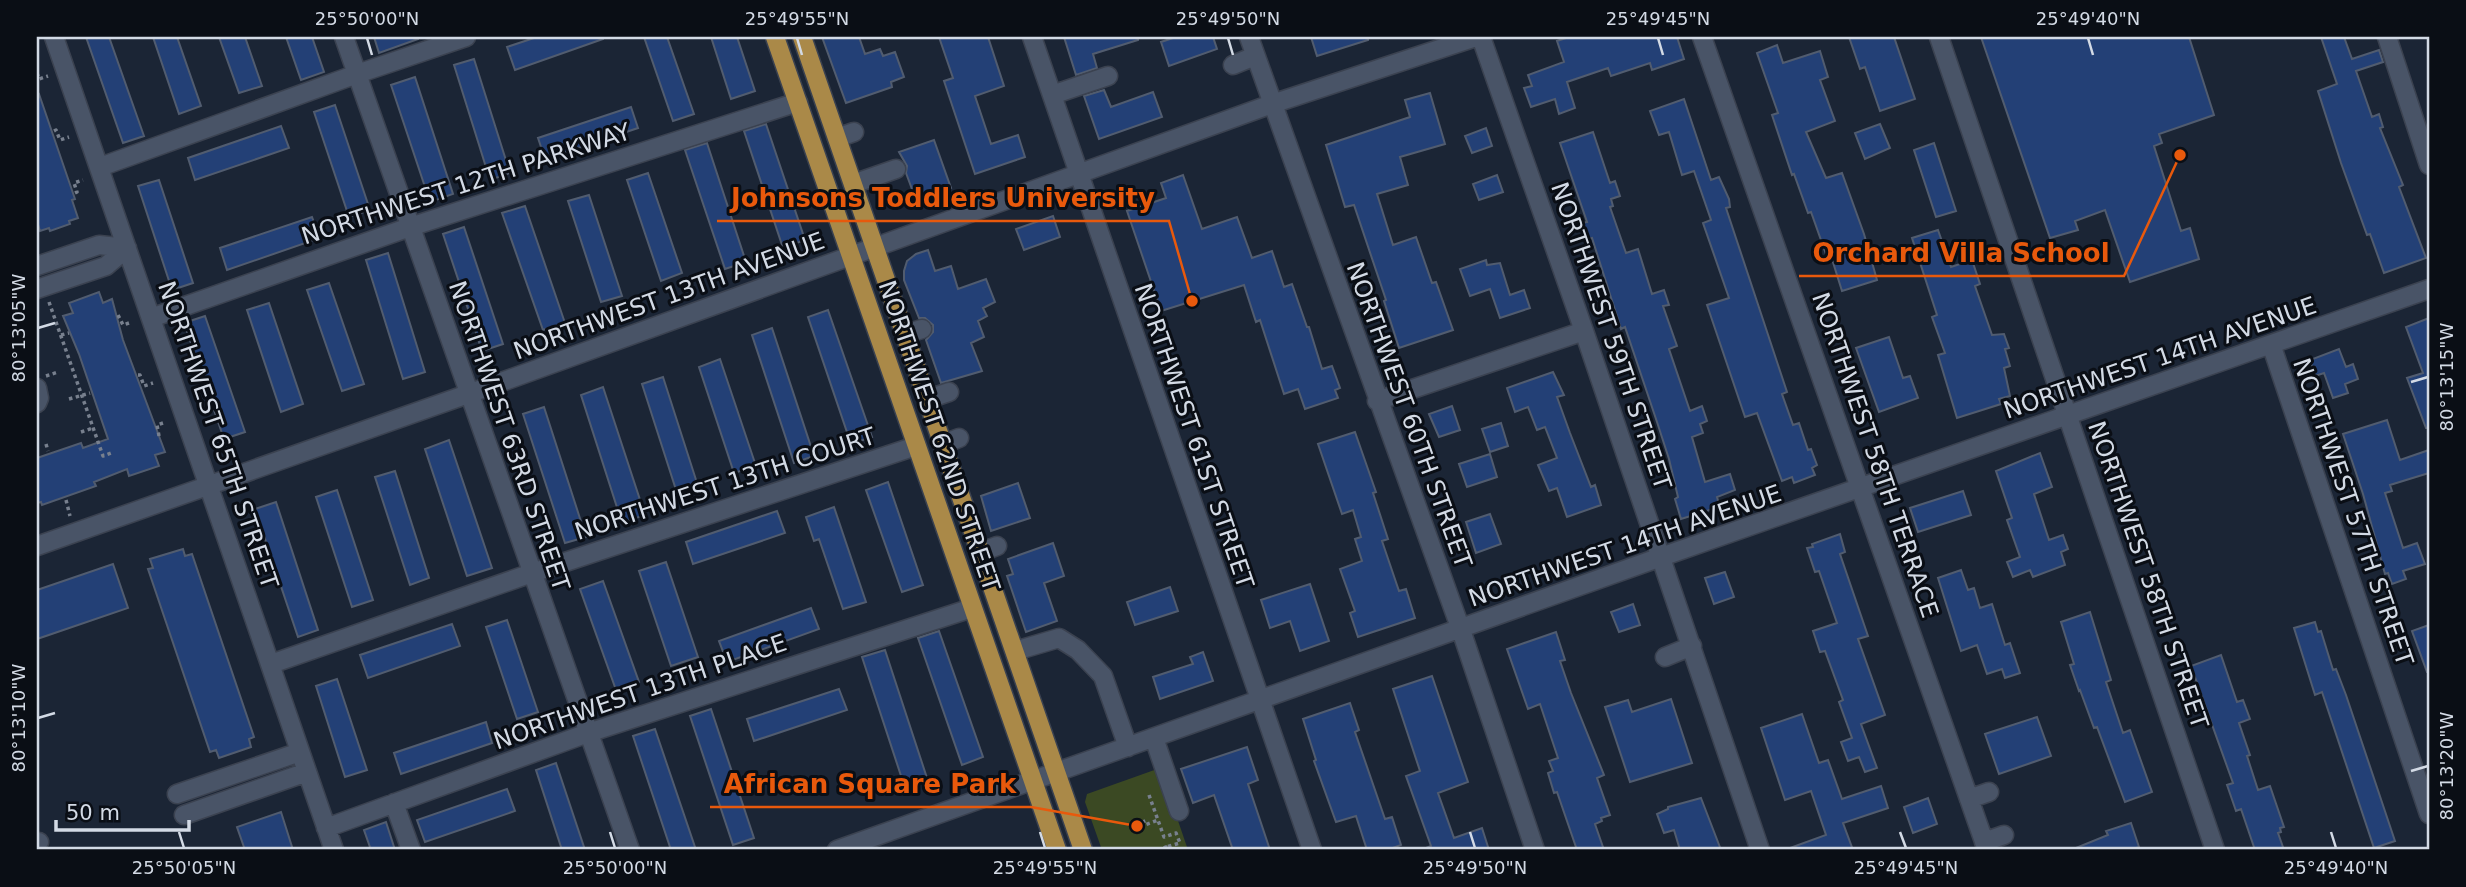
<svg xmlns="http://www.w3.org/2000/svg" width="2466" height="887" viewBox="0 0 2466 887" font-family="'DejaVu Sans',sans-serif">
  <style>
    .green { fill: #3b4923 }
    .building { fill: #234076; stroke: #515c6f; stroke-width: 2 }
    .lines { fill: none; stroke-linecap: round; stroke-linejoin: round }
    .minor-casing { stroke: #3b4250; stroke-width: 21 }
    .major-casing { stroke: #3b4250; stroke-width: 21 }
    .path { stroke: #78808e; stroke-width: 3.5; stroke-dasharray: 3.5 3.5; stroke-linecap: butt }
    .minor { stroke: #495467; stroke-width: 18 }
    .major { stroke: #aa8948; stroke-width: 18 }
    .ticks { fill: none; stroke: #d3dae5; stroke-width: 2.5 }
    .labels { text-anchor: middle; dominant-baseline: central; stroke-width: 6; stroke-linejoin: round; paint-order: stroke }
    .street-label { font-size: 24px; fill: #d3dae5; stroke: #0a0e15 }
    .leader { fill: none; stroke: #e8590c; stroke-width: 2.5 }
    .callout-dot { fill: #e8590c; stroke: #0a0e15; stroke-width: 2.5 }
    .callout-label { font-size: 26px; text-anchor: middle; font-weight: bold; fill: #e8590c; stroke: #0a0e15; stroke-width: 6; stroke-linejoin: round; paint-order: stroke }
    .neatline { fill: none; stroke: #d3dae5; stroke-width: 2.5 }
    .ticks-label { font-size: 18px; text-anchor: middle; fill: #d3dae5 }
  </style>
  <rect width="100%" height="100%" fill="#1b2535"/>
  <path class="green" d="M1160,768L1188,850H1102L1085,802L1087,794Z"/>
  <path class="building" d="M86,37H109L144,136L123,143Z
    M153,37H177L201,106L179,114Z
    M219,37H245L262,86L239,93Z
    M286,37H312L324,72L301,80Z
    M374,37H418V39L379,53Z
    M537,37H603V39L515,70L507,47Z
    M644,37H667L694,114L673,121Z
    M711,37H737L755,91L731,99Z
    M822,37H859L865,54L880,49L883,56L895,52L904,77L891,82L892,87L846,103Z
    M939,37H988L1004,86L975,96L991,144L1018,135L1025,157L975,174L944,81L953,78Z
    M1064,37H1138V40L1093,54L1097,68L1076,75Z
    M1176,37H1213L1217,49L1169,66L1161,42Z
    M1311,37H1368V40L1317,56Z
    M1569,37H1677L1684,59L1652,70L1650,63L1611,76L1608,68L1567,82L1575,108L1559,114L1555,99L1531,107L1524,88L1532,86L1528,75L1564,62L1557,41Z
    M1849,37H1894L1915,99L1880,111L1865,67L1860,69Z
    M1981,37H2189L2214,115L2159,134L2162,143L2154,146L2181,231L2190,228L2199,259L2130,282L2105,210L2075,221L2078,230L2050,238Z
    M2321,37H2344L2352,59L2379,50L2383,62L2356,71L2372,117L2379,114L2383,127L2380,128L2403,185L2399,187L2426,258L2384,273L2370,234L2367,235L2341,163L2318,91L2337,84Z
    M1777,45L1783,63L1820,51L1828,77L1820,80L1835,121L1806,132L1826,178L1842,173L1864,234L1877,280L1842,291L1831,256L1827,257L1811,212L1808,213L1794,174L1792,175L1772,115L1778,113L1757,53Z
    M474,59L510,173L490,180L454,65Z
    M415,77L453,194L430,202L391,85Z
    M1104,90L1111,107L1153,92L1162,117L1099,139L1084,96Z
    M1430,93L1445,144L1400,157L1408,185L1377,194L1393,245L1416,237L1432,283L1436,282L1453,330L1399,348L1384,301L1386,300L1354,205L1345,207L1326,145L1410,117L1405,100Z
    M39,94L75,199L72,200L78,218L69,221L70,224L50,231L49,228L40,231L37,221V95Z
    M1684,99L1711,180L1719,177L1729,199L1730,207L1726,208L1787,392L1782,394L1793,425L1799,423L1808,450L1811,449L1817,465L1812,468L1815,475L1794,483L1792,477L1782,481L1757,413L1745,417L1707,305L1729,298L1703,223L1711,220L1694,171L1682,175L1669,132L1659,135L1650,111Z
    M335,105L370,210L349,217L314,112Z
    M631,107L638,128L545,159L538,138Z
    M766,124L805,240L783,248L744,131Z
    M1880,124L1890,148L1865,159L1855,133Z
    M281,126L289,148L195,180L188,158Z
    M1486,128L1492,146L1472,153L1465,136Z
    M1593,132L1610,183L1615,181L1620,196L1611,199L1613,206L1610,207L1626,253L1638,249L1652,294L1664,290L1669,305L1663,306L1677,346L1669,349L1690,411L1702,406L1707,421L1700,424L1703,433L1692,437L1705,482L1730,474L1735,490L1717,497L1719,504L1712,506L1713,509L1681,519L1675,499L1678,497L1669,459L1657,422L1625,327L1621,329L1592,238L1588,239L1582,223L1587,222L1560,143Z
    M934,140L951,188L916,200L906,173L907,166L899,152Z
    M707,143L746,262L725,269L685,150Z
    M1934,143L1956,211L1936,217L1914,150Z
    M648,173L682,273L661,281L627,180Z
    M1183,175L1202,229L1237,217L1252,258L1272,251L1284,287L1292,284L1307,327H1309L1322,369L1332,366L1340,388L1335,390L1338,398L1305,409L1298,389L1284,394L1260,320L1256,322L1244,285L1161,311L1127,211L1166,198L1161,183Z
    M1497,175L1503,192L1479,200L1473,184Z
    M159,180L193,283L172,290L138,186Z
    M589,195L622,296L601,302L568,201Z
    M525,206L565,323L543,330L502,213Z
    M1053,216L1060,237L1024,250L1016,229Z
    M312,217L320,238L227,270L220,248Z
    M464,227L503,344L482,351L443,234Z
    M1938,230L1951,267L1972,260L1980,284L1975,286L1992,335L2004,334L2009,348L2005,349L2010,366L2004,368L2010,396L1999,399L2001,404L1957,418L1938,355L1945,353L1932,317L1937,315L1912,238Z
    M928,250L935,271L951,266L958,289L986,279L995,302L983,308L987,316L978,321L984,337L971,343L982,371L941,383L926,340L933,332V325L925,318H919L904,280V271L907,261L916,254Z
    M388,253L425,372L403,379L366,260Z
    M1486,260L1487,265L1500,263L1510,295L1524,290L1530,308L1500,318L1490,289L1470,296L1460,269Z
    M329,283L364,384L342,391L307,290Z
    M99,292L103,303L112,299L123,340L165,452L155,455L159,466L129,476L127,469L94,482L96,486L42,505L41,502L37,503V458L81,443L83,448L108,439L79,354L63,316L73,313L69,303Z
    M269,303L303,404L281,412L247,310Z
    M828,310L872,437L851,444L808,317Z
    M205,316L245,432L224,439L184,323Z
    M2429,318V428H2426L2407,378L2423,373L2406,327Z
    M772,328L814,456L794,463L752,335Z
    M1889,337L1903,378L1910,376L1918,398L1879,412L1856,348Z
    M2339,349L2346,367L2353,364L2358,379L2345,384L2348,393L2333,398L2324,373L2315,376L2310,360Z
    M720,359L756,466L734,473L699,367Z
    M1553,372L1564,395L1557,397L1570,433L1591,487L1595,485L1601,505L1567,517L1557,488L1549,491L1538,465L1557,458L1545,427L1537,430L1528,407L1515,412L1507,388Z
    M663,377L698,486L677,493L642,384Z
    M603,387L645,515L622,523L581,395Z
    M1452,406L1460,430L1439,437L1429,414Z
    M544,407L586,537L565,543L523,414Z
    M2387,420L2400,460L2429,450V473L2390,485L2392,491L2385,493L2403,548L2417,543L2425,564L2403,571L2406,579L2392,584L2388,573L2385,574L2363,494L2343,434Z
    M1501,423L1508,446L1490,452L1482,429Z
    M1355,432L1376,492L1373,493L1388,539L1382,541L1399,591L1406,589L1415,618L1358,637L1350,613L1355,611L1340,569L1362,561L1355,539L1361,537L1353,510L1342,514L1318,444Z
    M449,440L492,568L467,576L425,449Z
    M2040,453L2052,487L2034,494L2049,540L2063,535L2068,549L2061,552L2065,565L2033,577L2030,570L2013,577L2007,562L2020,557L2007,520L2012,518L1996,471Z
    M1490,454L1497,477L1467,487L1459,464Z
    M395,471L429,578L410,585L375,477Z
    M888,482L923,585L902,592L866,490Z
    M1018,483L1030,518L991,531L981,496Z
    M337,490L373,600L352,607L316,497Z
    M1963,491L1971,515L1918,532L1910,508Z
    M276,502L318,630L298,637L255,509Z
    M834,507L866,602L843,609L819,539L814,541L806,517Z
    M777,511L785,533L693,564L686,542Z
    M1490,514L1501,544L1476,553L1466,522Z
    M1840,534L1845,552L1840,554L1868,636L1858,639L1885,715L1861,724L1877,768L1865,772L1859,757L1848,761L1841,742L1852,738L1839,702L1843,700L1825,651L1820,652L1813,631L1837,623L1819,571L1815,572L1807,548L1813,547L1812,544Z
    M1053,543L1064,576L1044,583L1057,621L1026,632L1007,576L1013,574L1008,559Z
    M183,549L185,556L192,554L254,737L249,739L251,747L219,758L216,750L210,752L148,569L153,568L150,559Z
    M666,562L698,657L671,666L639,571Z
    M113,564L128,608L37,639V590Z
    M1961,570L1968,590L1974,588L1980,608L1992,604L2005,645L2010,643L2020,673L2005,678L2002,669L1987,674L1977,645L1961,651L1938,578Z
    M1725,572L1734,597L1714,604L1705,578Z
    M603,581L639,682L616,690L580,589Z
    M1310,584L1329,641L1300,651L1290,621L1270,628L1261,600Z
    M1170,587L1178,611L1135,625L1127,602Z
    M1633,604L1640,625L1619,632L1611,612Z
    M811,608L819,629L727,662L719,641Z
    M2090,612L2111,680L2106,682L2123,733L2130,730L2152,792L2125,802L2097,727L2094,728L2080,690L2079,691L2070,665L2074,664L2061,622Z
    M507,620L538,712L517,719L486,627Z
    M2315,622L2318,632L2321,631L2333,670L2336,669L2346,695L2395,841L2374,848L2322,692L2315,695L2294,628Z
    M452,624L460,646L368,678L360,655Z
    M2429,625V672H2427L2412,631Z
    M939,631L983,757L962,765L918,638Z
    M1556,632L1565,660L1560,661L1571,693L1604,775L1597,778L1610,815L1601,818L1602,821L1595,824L1604,850H1577L1557,792L1554,793L1548,773L1553,771L1549,761L1558,758L1540,704L1528,709L1507,649Z
    M885,650L927,778L904,785L862,657Z
    M1203,652L1213,681L1160,699L1153,677L1193,664L1190,657Z
    M2221,655L2237,702L2243,700L2250,719L2239,723L2250,755L2247,756L2258,790L2270,786L2284,827L2280,828L2281,832L2278,833L2284,850H2255L2241,809L2236,811L2227,785L2233,783L2191,666Z
    M1432,676L1468,782L1438,793L1454,838L1482,828L1489,850H1426V848L1431,846L1406,776L1420,771L1393,689Z
    M337,679L367,770L345,777L316,686Z
    M839,689L847,710L754,741L747,719Z
    M1671,699L1692,763L1630,782L1605,707L1628,700L1632,712Z
    M1350,703L1359,730L1355,732L1385,819L1392,817L1401,845L1387,850H1367L1356,816L1336,822L1314,761L1316,760L1303,719Z
    M711,709L754,838L733,845L690,716Z
    M1802,714L1819,763L1828,760L1842,799L1881,786L1888,808L1843,823L1853,850H1790V848L1826,835L1811,791L1785,800L1761,728Z
    M2037,717L2051,756L1999,774L1985,734Z
    M486,722L492,743L401,774L394,753Z
    M655,729L696,850H671L633,736Z
    M1247,747L1258,780L1248,784L1270,850H1233L1214,795L1193,803L1181,769Z
    M556,763L585,850H562L536,770Z
    M507,789L515,811L425,842L417,820Z
    M1701,798L1721,850H1680L1674,830L1664,833L1657,814L1668,809V807Z
    M1928,798L1937,824L1913,833L1904,807Z
    M281,812L293,850H245L237,827Z
    M386,822L395,850H371L364,830Z
    M2131,823L2139,847L2130,850H2071L2108,835L2106,831Z"/>
  <g class="lines">
    <g class="minor-casing">
      <path id="minor" d="M54,37L334,850
        M344,37L630,850
        M1032,37L1312,850
        M1249,37L1461,630L1535,850
        M1481,37L1584,331L1760,850
        M1702,37L1987,850
        M1939,37L2215,850
        M2387,37L2429,165
        M1233,65L1255,56
        M1052,95L1108,76
        M837,138L854,132
        M100,167L357,74L466,37
        M853,184L896,169
        M37,266L99,245L127,248
        M37,289L106,266L127,248
        M151,318L410,227L798,102
        M905,334L922,329
        M2271,344L2429,814
        M37,388L39,398L37,403
        M928,399L949,392
        M1377,401L1584,331
        M943,444L959,438
        M37,546L468,394L1272,104L1476,37
        M981,552L997,546
        M1015,651L1059,638L1078,650L1103,676L1128,747
        M1665,657L1692,646
        M271,664L532,573L916,446
        M1154,738L1179,811
        M177,794L300,752
        M1969,799L1989,792
        M394,803L411,850
        M184,815L307,772
        M326,828L588,733L972,608
        M1984,842L2004,835
        M37,843L39,842
        M837,850L1661,557L2429,289"/>
    </g>
    <g class="major-casing">
      <path id="major" d="M775,37L1057,850
        M802,37L1083,850"/>
    </g>
    <path class="path" d="M37,73L39,79L48,76
      M54,131L56,130L60,140L69,137
      M75,193L77,192L74,183L83,180
      M49,302L103,456L111,453
      M118,315L123,325L132,322
      M61,335L69,333
      M138,375H140L144,386L153,383
      M46,376L58,372
      M69,399L90,393
      M81,432L93,428
      M159,436L157,425L166,422
      M46,444L48,451
      M66,500L70,516
      M1149,795L1164,837L1176,833L1180,843L1166,847
      M1143,820L1145,825L1158,820
      M1157,850L1166,847L1167,850"/>
    <use href="#minor" class="minor"/>
    <use href="#major" class="major"/>
  </g>
  <path class="ticks" d="M367,38L372,55M797,38L802,55M1228,38L1233,55M1658,38L1663,55M2088,38L2093,55M38,328L55,323M2411,382L2428,377M38,718L55,713M2411,771L2428,766M179,832L184,848M610,832L615,848M1040,832L1045,848M1470,832L1475,848M1900,832L1906,848M2331,832L2336,848"/>
  <g class="labels">
    <g class="street-label">
      <text transform="translate(466 184) rotate(-18)">NORTHWEST 12TH PARKWAY</text>
      <text transform="translate(669 296) rotate(-20)">NORTHWEST 13TH AVENUE</text>
      <text transform="translate(1611 336) rotate(71)">NORTHWEST 59TH STREET</text>
      <text transform="translate(2160 358) rotate(-19)">NORTHWEST 14TH AVENUE</text>
      <text transform="translate(1409 415) rotate(70)">NORTHWEST 60TH STREET</text>
      <text transform="translate(218 435) rotate(71)">NORTHWEST 65TH STREET</text>
      <text transform="translate(509 436) rotate(71)">NORTHWEST 63RD STREET</text>
      <text transform="translate(939 436) rotate(71)">NORTHWEST 62ND STREET</text>
      <text transform="translate(1194 436) rotate(71)">NORTHWEST 61ST STREET</text>
      <text transform="translate(1875 455) rotate(71)">NORTHWEST 58TH TERRACE</text>
      <text transform="translate(725 484) rotate(-18)">NORTHWEST 13TH COURT</text>
      <text transform="translate(2353 512) rotate(71)">NORTHWEST 57TH STREET</text>
      <text transform="translate(1625 546) rotate(-19)">NORTHWEST 14TH AVENUE</text>
      <text transform="translate(2148 575) rotate(71)">NORTHWEST 58TH STREET</text>
      <text transform="translate(640 692) rotate(-19)">NORTHWEST 13TH PLACE</text>
    </g>
  </g>
  <path class="leader" d="M1192 301L1169 221H717M2180 155L2124 276H1799M1137 826L1031 807H710"/>
  <g class="callout-dot">
    <circle cx="1192" cy="301" r="7"/>
    <circle cx="2180" cy="155" r="7"/>
    <circle cx="1137" cy="826" r="7"/>
  </g>
  <g class="callout-label">
    <text x="943" y="207">Johnsons Toddlers University</text>
    <text x="1961" y="262">Orchard Villa School</text>
    <text x="870" y="793">African Square Park</text>
  </g>
  <rect width="2466" height="887" fill="none" stroke="#0a0e15" stroke-width="77"/>
  <path d="M56 820v10h133v-10" fill="none" stroke="#d3dae5" stroke-width="3.5"/>
  <text x="66" y="820" font-size="21" fill="#d3dae5" stroke="#0a0e15" stroke-width="5" paint-order="stroke">50 m</text>
  <rect x="38" y="38" width="2390" height="810" class="neatline"/>
  <g class="ticks-label">
    <text x="367" y="25">25°50'00"N</text>
    <text x="797" y="25">25°49'55"N</text>
    <text x="1228" y="25">25°49'50"N</text>
    <text x="1658" y="25">25°49'45"N</text>
    <text x="2088" y="25">25°49'40"N</text>
    <text transform="translate(19 328) rotate(-90)" y="6">80°13'05"W</text>
    <text transform="translate(2447 377) rotate(-90)" y="6">80°13'15"W</text>
    <text transform="translate(19 718) rotate(-90)" y="6">80°13'10"W</text>
    <text transform="translate(2447 766) rotate(-90)" y="6">80°13'20"W</text>
    <text x="184" y="874">25°50'05"N</text>
    <text x="615" y="874">25°50'00"N</text>
    <text x="1045" y="874">25°49'55"N</text>
    <text x="1475" y="874">25°49'50"N</text>
    <text x="1906" y="874">25°49'45"N</text>
    <text x="2336" y="874">25°49'40"N</text>
  </g>
</svg>
